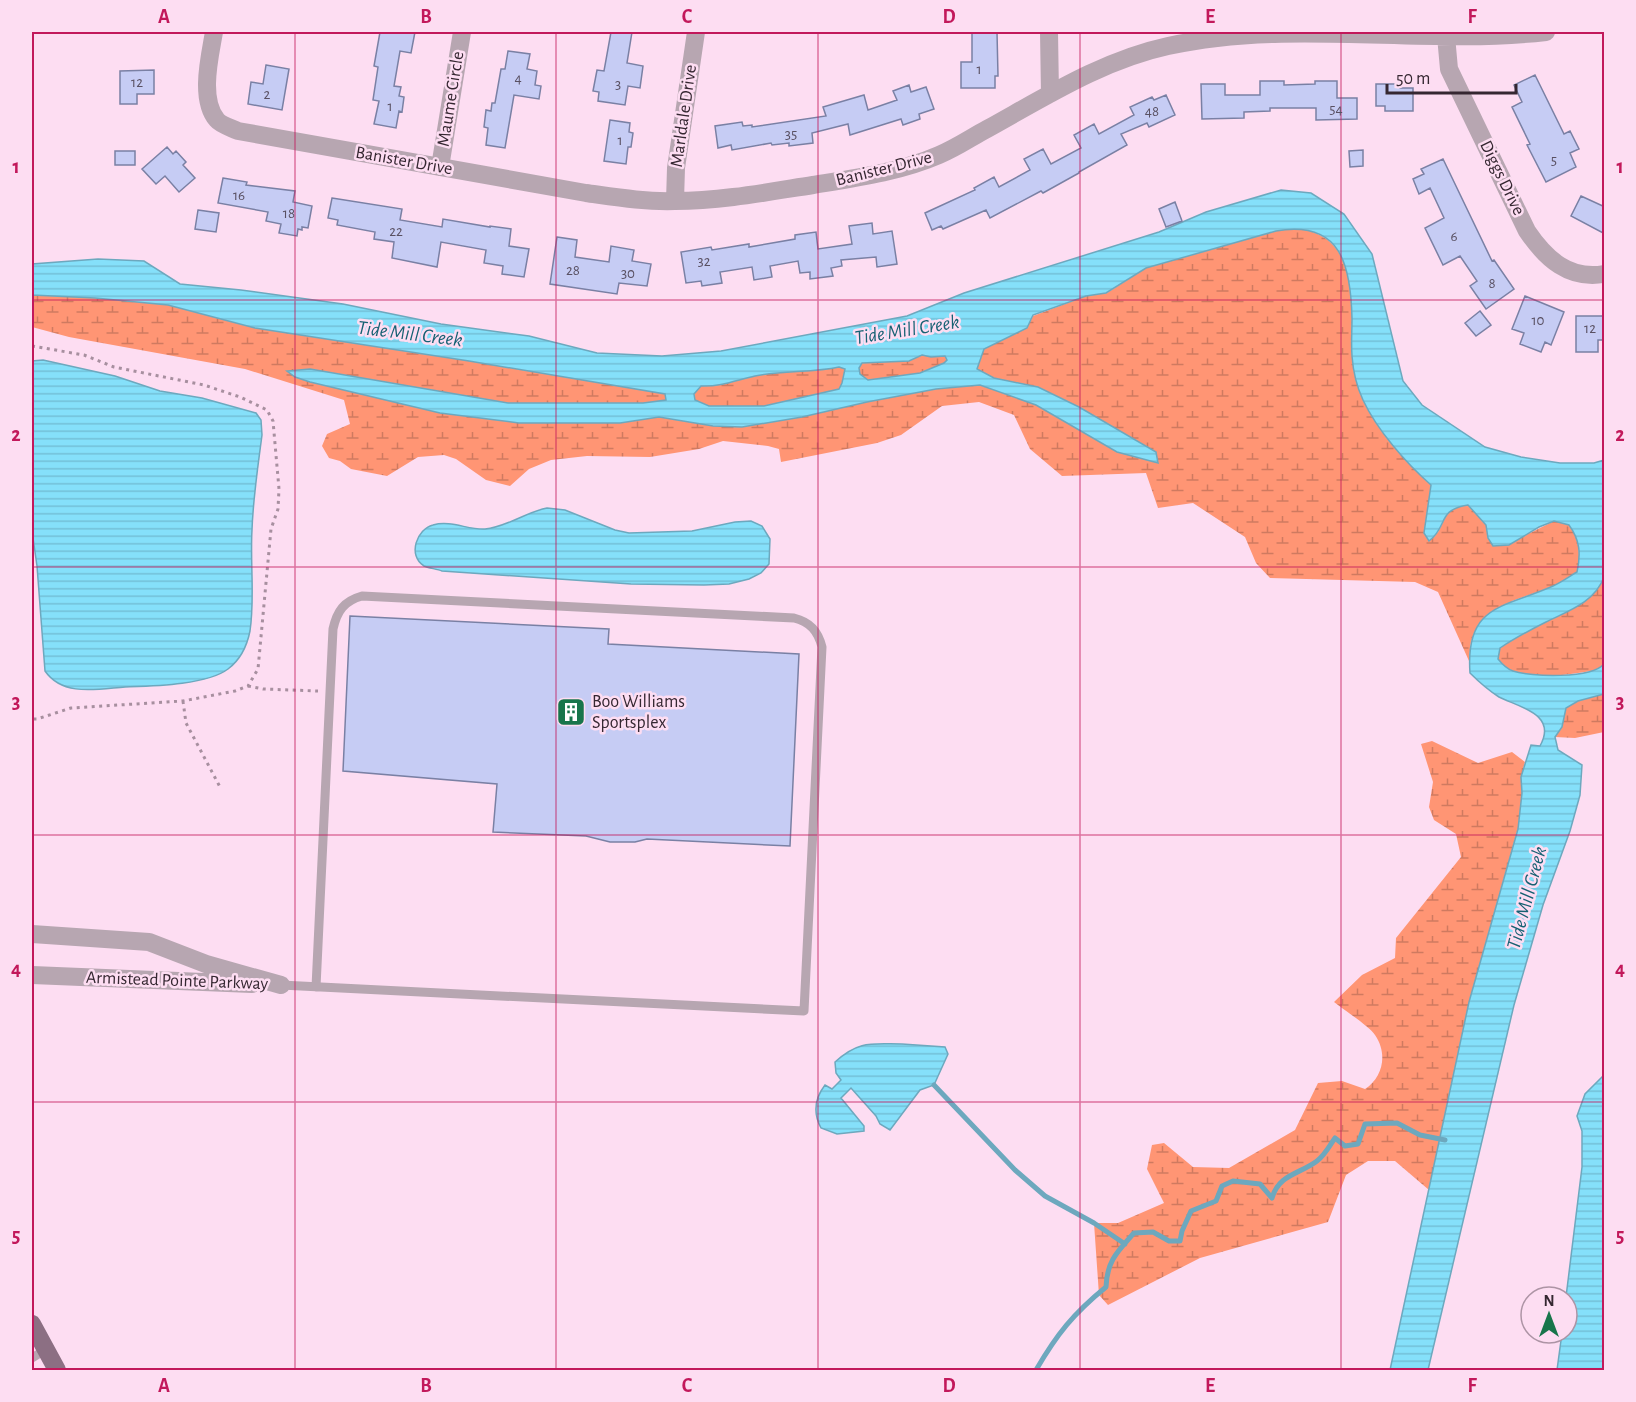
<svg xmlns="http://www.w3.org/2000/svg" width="1636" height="1402" viewBox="0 0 1636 1402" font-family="'Alegreya Sans',sans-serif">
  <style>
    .wetland { fill: url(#wetland-marsh) }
    .water { fill: url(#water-rules); stroke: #6da8be; stroke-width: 1.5; fill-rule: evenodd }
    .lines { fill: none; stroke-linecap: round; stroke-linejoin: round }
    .stream { stroke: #6da8be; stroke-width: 5 }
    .building { fill: #c6ccf4; stroke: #7a80a4; stroke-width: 1.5 }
    .path { stroke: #a78f9f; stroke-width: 3; stroke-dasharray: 3 4.5; stroke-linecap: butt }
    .service { stroke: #b7a6b1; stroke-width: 9 }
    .minor { stroke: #b7a6b1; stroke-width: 18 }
    .primary { stroke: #8c6f83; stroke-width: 18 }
    .grid { fill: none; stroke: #c2185b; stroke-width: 1.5; stroke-opacity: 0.55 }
    .labels { text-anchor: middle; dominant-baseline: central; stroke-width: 5; stroke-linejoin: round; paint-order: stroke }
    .number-label { font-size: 15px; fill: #595062 }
    .street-label { font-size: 18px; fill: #352731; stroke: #fdddf2 }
    .poi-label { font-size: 18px; fill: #352731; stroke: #fdddf2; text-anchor: start }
    .water-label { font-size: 20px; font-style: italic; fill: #166173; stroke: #fdddf2 }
    .neatline { fill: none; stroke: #c2185b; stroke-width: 2 }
    .grid-label { font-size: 20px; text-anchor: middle; font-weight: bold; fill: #c2185b }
  </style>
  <defs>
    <pattern id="wetland-marsh" width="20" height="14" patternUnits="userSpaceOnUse" patternTransform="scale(1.5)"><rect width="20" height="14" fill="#ff9574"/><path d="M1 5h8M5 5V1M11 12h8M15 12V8" fill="none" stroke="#cf7a60"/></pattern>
    <pattern id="water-rules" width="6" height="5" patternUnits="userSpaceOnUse" patternTransform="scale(1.5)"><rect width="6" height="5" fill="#85e0fa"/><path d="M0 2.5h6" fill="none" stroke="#73c0d7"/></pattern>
  </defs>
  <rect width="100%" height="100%" fill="#fdddf2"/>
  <path class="wetland" d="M1294,228C1346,233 1351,274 1352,319C1352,331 1350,344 1352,356C1353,369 1357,388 1363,400C1375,427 1408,465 1431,485L1424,533L1429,541C1450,526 1436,510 1468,504L1486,525L1488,538L1530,533L1554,521L1569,525C1580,540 1580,554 1578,572L1554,586L1512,601L1471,641L1469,661L1438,592L1415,582L1270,578L1256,563L1245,537L1193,503L1158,508L1146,473L1062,476L1030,449L1014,415L979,402L942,406L901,435L877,443L781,462L779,449L768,446L723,441L699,449L650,457L587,456L551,460L529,469L510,486L486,480L456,459L444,455L418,457L387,476L351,469L340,461L329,458L322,446L327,434L350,424L344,400L245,369L69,337L32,327V295L95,298L168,305L255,328L469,361L665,394L666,401L643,403H508L310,369L295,377L440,413L519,423H620L659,417L713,426L742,427L802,417L867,402L936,389L980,385L1036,405L1117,452H1156L1079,407L1038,387L994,378L977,369L984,349L1027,328L1033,316L1086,296L1107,293L1146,268L1276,231Z
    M922,355L932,357L945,355L947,360L944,363L920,373L868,380L860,375L859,368L862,363L909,361Z
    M839,367L845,369L842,383L839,389L764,406H709L695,400L694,394L701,386C720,387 737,380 755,376C783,370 812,373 839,367Z
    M1604,577V664L1599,670C1574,673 1532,683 1509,669C1505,667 1501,662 1498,659L1500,648C1515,638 1530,630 1546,622C1568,611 1595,602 1604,577Z
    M1604,694V732L1575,738L1555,737L1562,727L1566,708L1578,701Z
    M1432,741L1478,763L1512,752L1525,762L1521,777L1522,793L1518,828L1469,1002L1429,1190L1395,1161H1368L1346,1175L1328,1222L1200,1258L1108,1305L1099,1295L1094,1223H1118L1164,1203L1147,1169L1152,1145L1164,1143L1193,1167L1229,1168L1295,1130L1318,1083L1342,1081L1365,1089C1383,1077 1388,1054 1375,1035C1369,1026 1344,1010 1334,1002L1362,975L1395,958L1396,938L1461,857L1456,834L1434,820L1429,807L1433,782L1421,744Z"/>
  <path class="water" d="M1281,190L1311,193L1344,214L1372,254L1403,381L1422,405L1485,447L1521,457L1560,463H1594L1604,460V577C1595,602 1568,611 1546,622C1530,630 1515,638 1500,648L1498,659C1502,664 1507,669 1513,671C1531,677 1591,679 1604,664V694L1578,701L1566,708L1562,727L1555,737L1558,750L1582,765L1580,795L1570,831L1543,905L1514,1005L1428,1370H1390L1469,1002L1518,829L1522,793L1521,777L1531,745L1540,746C1558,714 1519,707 1499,697C1488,690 1479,682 1470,673C1465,604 1504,608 1553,586C1562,582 1570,576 1577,572C1581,554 1580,540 1569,525L1554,521L1539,527L1509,545L1493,546L1488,538L1486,525L1468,505C1436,510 1449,526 1429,541L1424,533L1431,485C1406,463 1377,430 1363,400C1357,387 1353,370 1352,356C1351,344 1352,331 1352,319C1351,265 1341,220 1276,231L1146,268L1106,293L1086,296L1033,315L1027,328L984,349L977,369L994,378L1038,387L1079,407L1156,452L1158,463L1117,452L1036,405L980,385L936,389L867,402L802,417L742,427L713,426L659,417L620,423H519L440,413L310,382L295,377L287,371L310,369L508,403H643L666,400L665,394L469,361L255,328L168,305L95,298L32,295V264L98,259L144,261L180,284L241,290L343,304L441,324L529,336L597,353L662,356L721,351L907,316L964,293L1159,232L1206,212ZM922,355L931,357L945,356L947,360L944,363L920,373L868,380L860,374L859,368L862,363L909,361ZM839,367L845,369L842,383L839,389L764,406H709L695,400L694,394L701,386C720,387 737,380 755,376C783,370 812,373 839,367Z
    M43,360L115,376L160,391L202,398L256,413L261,420L262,435C258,466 253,498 252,530C250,563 255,598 250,631C247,646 240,660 228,669C207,685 152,686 125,687C98,689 63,697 45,671L37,566L32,531V361Z
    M547,508L565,510L615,530L629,533L692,531L735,522L751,521L762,526L770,539L769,564L761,573L749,579L729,584L704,585L631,584L442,571C437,569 428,568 424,566C407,555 417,529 433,525C451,520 468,530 485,529C507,527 526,512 547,508Z
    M902,1044L945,1047L948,1054L934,1085L920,1090L890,1130L880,1124L876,1116L851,1088L841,1098L864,1126V1131L837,1134L821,1128C813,1113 815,1098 825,1085L832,1089L841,1080L836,1073L835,1062C859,1040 872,1044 902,1044Z
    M1604,1075V1370H1557L1562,1333H1567L1566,1297L1582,1167V1131L1577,1116L1585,1094Z"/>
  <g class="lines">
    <path class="stream" d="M934,1085L1015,1170L1045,1196L1094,1223L1125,1244
      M1036,1370C1057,1334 1073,1314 1106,1287C1107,1261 1117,1252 1134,1233L1153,1232L1169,1241H1180L1182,1231L1191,1211L1216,1201L1222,1186L1233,1181L1260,1184L1272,1198C1279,1174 1300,1174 1317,1161C1325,1155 1330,1145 1335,1138L1345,1146L1358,1144L1365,1124L1397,1123L1420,1135L1445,1140"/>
  </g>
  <path class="building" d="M380,32H415L411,53L400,51L394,86L401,87L399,96L404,97L402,112L399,111L396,128L374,124L379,101L373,100L378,67L374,66Z
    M611,32H632L627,63L643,66L640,88L628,86L625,105L598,101L599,92L593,91L597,70L604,71Z
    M972,32H997L998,76H995V88H961V62H972Z
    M508,51L530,54L527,69L537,71L535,85L541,86L539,99L514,95L505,148L486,145L488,128L484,127L486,110L491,111L492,103H495L501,69H505Z
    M266,65L289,69L282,110L248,104L251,82L263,84Z
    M154,70V94H137V104H120V71Z
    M1535,75L1564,134L1570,131L1579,149L1570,153L1576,167L1546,182L1527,145L1530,144L1512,107L1522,102L1514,85Z
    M1260,81H1284V85L1315,84V81H1337V98H1357V119L1316,120V108H1270V111L1244,112V118L1202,119L1201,84H1225V95H1260Z
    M1376,84H1400V88H1413V111H1385V106H1376Z
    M909,85L911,92L926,87L934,109L919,114L920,119L903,125L901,119L850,135L848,124L812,133L813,143L789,146V143L772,145L771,143L732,150L731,145L718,148L715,126L742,122L743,126L752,125V127L826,116L823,107L864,95L868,110L897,100L893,91Z
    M1166,95L1175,115L1149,127L1147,123L1121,134L1127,145L1079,172V173L1043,193L1041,191L990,218L986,210L943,229L941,226L932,230L925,213L975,190L974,188L994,177L999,187L1030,170L1024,159L1043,149L1051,164L1081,148L1074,135L1094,124L1099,134L1134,115L1130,107L1152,97L1154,100Z
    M610,120L630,123L629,132L633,133L631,147H628L626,164L604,161Z
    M167,147L173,154L176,151L186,162L183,165L195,178L179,192L165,176L156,184L142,169Z
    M1363,150V166L1350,167L1349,151Z
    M115,151H135V165H115Z
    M1443,159L1492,261L1494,260L1514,289L1486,309L1470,286L1477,281L1460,256L1443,265L1425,228L1444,218L1430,188L1419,194L1413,179L1424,174L1421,169Z
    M223,178L247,182L246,185L295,191L293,202L312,206L308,228L302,227V230L298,229L297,236L279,233L281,224L266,221L268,212L218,203Z
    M1581,196L1605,207V234L1571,216Z
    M332,198L402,209L400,220L442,227L443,219L490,227V226L511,229L509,246L529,249L524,277L502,274L503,266L484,263L486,250L441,242L437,267L392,258L394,242L374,239L375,232L337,225L338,220L328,218Z
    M1175,202L1182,221L1166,227L1159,209Z
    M198,210L219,213L216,232L195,229Z
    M872,223L873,234L892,231L897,264L877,267L876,257L841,260L842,266L831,268L833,276L810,279V272L800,273L798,261L770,266L772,277L754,280L752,267L720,272L722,283L702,286L701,281L686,283L681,252L711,247L712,250L749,244V247L795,239V235L816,232L818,249L852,244L849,226Z
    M557,237L577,240L575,257L609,262L611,246L634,250L632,261L651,264L647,286L619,283L617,294L550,284Z
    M1525,296L1564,312L1551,345L1545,342L1541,352L1520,344L1524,333L1512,329Z
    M1480,311L1491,325L1476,336L1465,323Z
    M1576,316H1605V340H1598V352H1576Z
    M350,616L609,629L608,644L799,654L790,846L647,839L635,842H610L586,836L493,832L497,784L343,771Z"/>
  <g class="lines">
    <path class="path" d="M32,346L84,355L114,367L204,385L240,397L267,410L273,421L279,489L278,509L271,529L258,669L248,686L235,691L183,701L71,708L37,719H32
      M248,686L263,689L318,691
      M183,701L186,723L220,787"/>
    <path class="service" d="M281,985L804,1011L822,647C818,631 810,622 794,618L362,596C344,601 337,611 333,629L316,987
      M32,1358L45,1350"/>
    <path class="minor" d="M214,32C210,56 199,99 217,120C221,125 232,128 238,131L586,193C615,197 645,202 675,201C721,201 768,192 813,185C856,178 900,172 939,155C956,148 972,137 987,129C1045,97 1103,60 1168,46C1292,19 1420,46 1546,32
      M1049,32L1050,94
      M1446,36L1449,69L1527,231C1546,259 1569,280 1604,274
      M440,167L462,32
      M675,201L676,168L696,32
      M32,934L149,942L206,964L281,985
      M32,975L252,984"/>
    <path class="primary" d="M32,1324L57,1370"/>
  </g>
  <path class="grid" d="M295,32V1370M556,32V1370M818,32V1370M1080,32V1370M1341,32V1370M32,300H1604M32,567H1604M32,835H1604M32,1102H1604"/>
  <defs>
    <g id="building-square" transform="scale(1.5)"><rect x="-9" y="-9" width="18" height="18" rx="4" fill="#18754b" stroke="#fdddf2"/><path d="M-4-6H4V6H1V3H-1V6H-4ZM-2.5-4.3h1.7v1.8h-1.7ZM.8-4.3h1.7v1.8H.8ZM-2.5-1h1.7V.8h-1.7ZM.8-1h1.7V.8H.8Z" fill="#fff"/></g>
  </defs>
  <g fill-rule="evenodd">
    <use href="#building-square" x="571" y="712"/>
  </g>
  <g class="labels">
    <g class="number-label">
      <text x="979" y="69">1</text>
      <text x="518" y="78">4</text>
      <text x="137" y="82">12</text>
      <text x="618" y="84">3</text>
      <text x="267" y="94">2</text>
      <text x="390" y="106">1</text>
      <text x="1336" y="109">54</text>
      <text x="1152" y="111">48</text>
      <text x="791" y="134">35</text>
      <text x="620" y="140">1</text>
      <text x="1554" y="160">5</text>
      <text x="239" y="195">16</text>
      <text x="289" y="213">18</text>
      <text x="396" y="231">22</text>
      <text x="1454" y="236">6</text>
      <text x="704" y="261">32</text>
      <text x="573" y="270">28</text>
      <text x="628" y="273">30</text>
      <text x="1492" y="283">8</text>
      <text x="1538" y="320">10</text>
      <text x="1590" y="328">12</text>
    </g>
    <g class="street-label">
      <text transform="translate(451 99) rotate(-81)">Maume Circle</text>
      <text transform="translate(684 116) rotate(-82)">Marldale Drive</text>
      <text transform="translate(404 161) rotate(10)">Banister Drive</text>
      <text transform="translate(884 169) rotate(-14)">Banister Drive</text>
      <text transform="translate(1502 178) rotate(64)">Diggs Drive</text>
      <text transform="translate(177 981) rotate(2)">Armistead Pointe Parkway</text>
    </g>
    <g class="poi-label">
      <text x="592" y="702">Boo Williams<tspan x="592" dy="21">Sportsplex</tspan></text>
    </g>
    <g class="water-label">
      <text transform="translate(907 330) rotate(-9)">Tide Mill Creek</text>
      <text transform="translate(410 334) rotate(7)">Tide Mill Creek</text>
      <text transform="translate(1527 898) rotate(-75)">Tide Mill Creek</text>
    </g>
  </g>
  <rect width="1636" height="1402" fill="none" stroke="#fdddf2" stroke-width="66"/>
  <g transform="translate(1549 1315)"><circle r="28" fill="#fdddf2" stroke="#ad94a5" stroke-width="1.5"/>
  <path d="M0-4.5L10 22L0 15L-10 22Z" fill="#18754b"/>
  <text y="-9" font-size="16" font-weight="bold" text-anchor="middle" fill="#352731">N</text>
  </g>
  <path d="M1387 84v9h129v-9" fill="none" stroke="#352731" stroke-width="3"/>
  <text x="1396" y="84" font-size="18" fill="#352731" stroke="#fdddf2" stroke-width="4.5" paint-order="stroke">50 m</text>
  <rect x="33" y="33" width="1570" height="1336" class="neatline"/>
  <g class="grid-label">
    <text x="164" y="23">A</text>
    <text x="426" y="23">B</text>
    <text x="687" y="23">C</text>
    <text x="949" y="23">D</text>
    <text x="1210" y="23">E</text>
    <text x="1472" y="23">F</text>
    <text x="16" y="173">1</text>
    <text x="1620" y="173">1</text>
    <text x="16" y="441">2</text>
    <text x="1620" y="441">2</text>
    <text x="16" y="708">3</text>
    <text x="1620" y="708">3</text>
    <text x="16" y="975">4</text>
    <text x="1620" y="975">4</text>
    <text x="16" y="1242">5</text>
    <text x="1620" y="1242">5</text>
    <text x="164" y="1392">A</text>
    <text x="426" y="1392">B</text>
    <text x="687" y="1392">C</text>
    <text x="949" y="1392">D</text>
    <text x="1210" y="1392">E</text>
    <text x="1472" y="1392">F</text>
  </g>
</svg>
